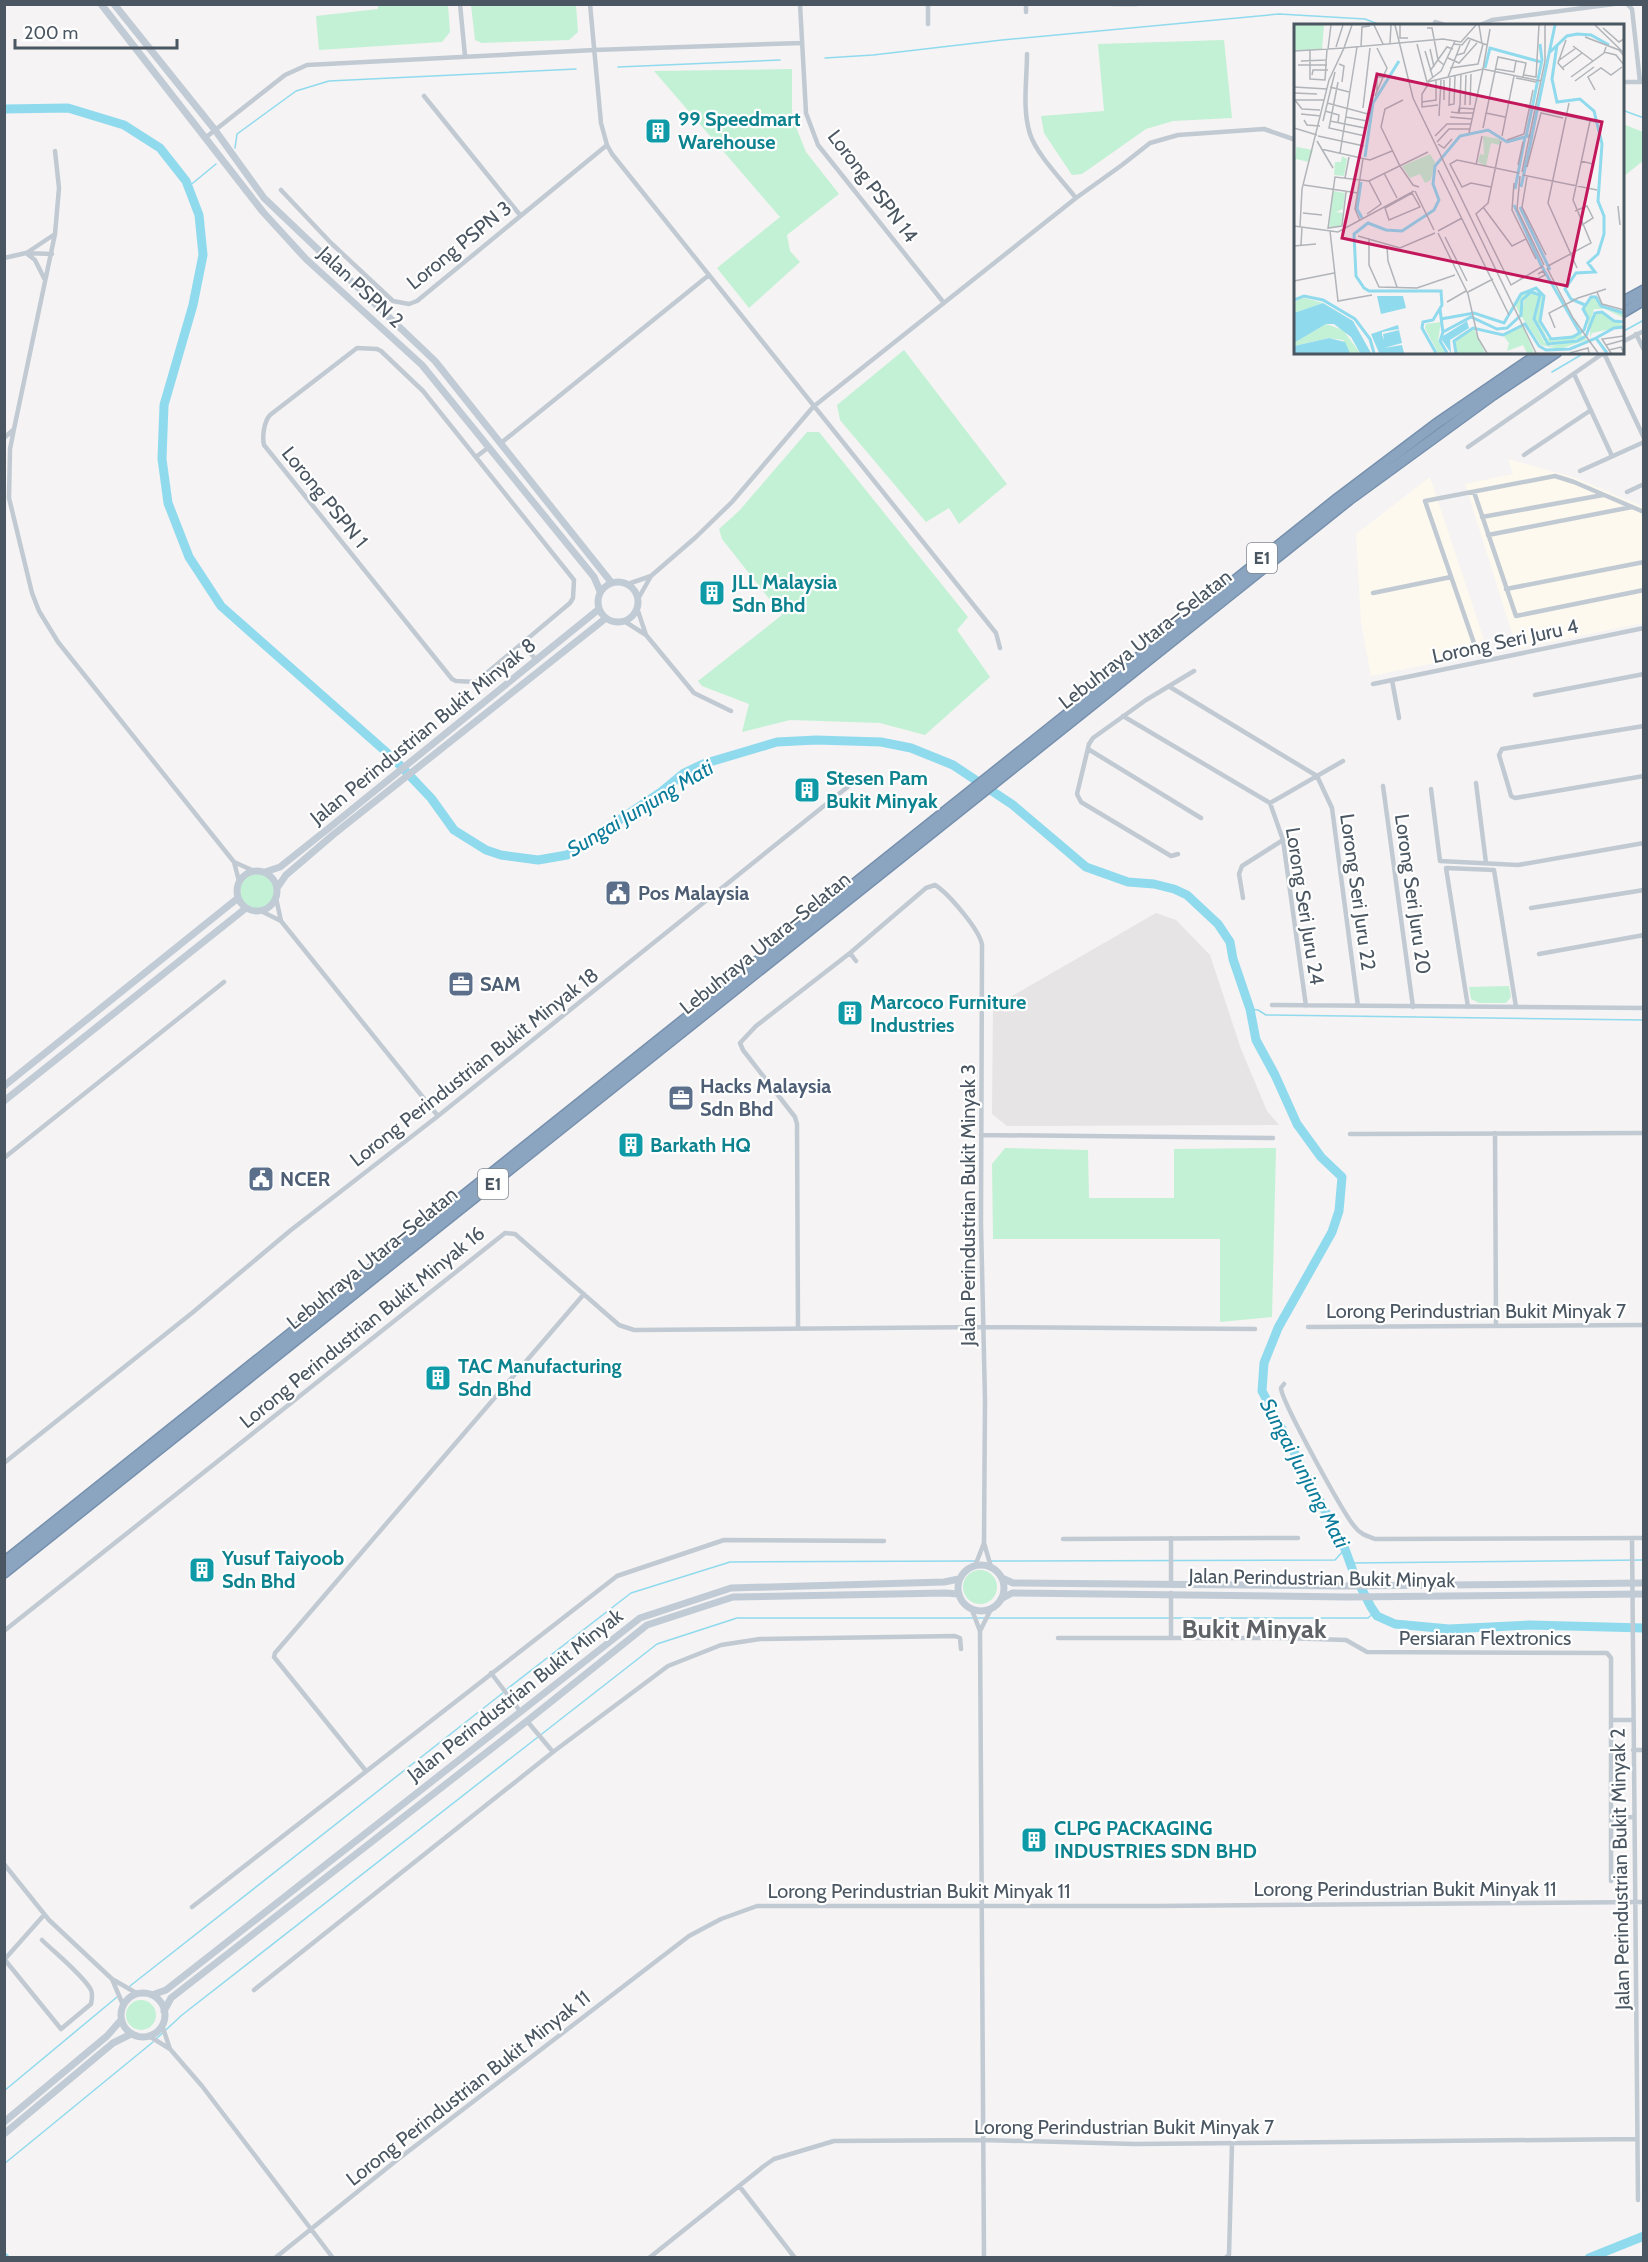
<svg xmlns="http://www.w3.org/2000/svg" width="1648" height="2262" viewBox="0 0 1648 2262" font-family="Cabin,sans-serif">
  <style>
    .commercial { fill: #fdf9ef }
    .education { fill: #e6e4e5 }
    .green { fill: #c3f1d5 }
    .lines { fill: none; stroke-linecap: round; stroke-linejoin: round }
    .stream { stroke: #90daee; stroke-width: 1.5 }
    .river { stroke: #90daee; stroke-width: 9 }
    .highway-casing { stroke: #7690ad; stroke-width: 12 }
    .street { stroke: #c1cad2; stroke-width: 4.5 }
    .secondary { stroke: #c1cbd6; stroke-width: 7 }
    .highway { stroke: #8ba5c1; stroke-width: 9 }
    .labels { text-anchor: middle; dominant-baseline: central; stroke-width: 4.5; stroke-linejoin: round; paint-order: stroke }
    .shield { fill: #fff; stroke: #808990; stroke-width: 1.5 }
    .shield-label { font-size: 18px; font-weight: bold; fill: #4a5661 }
    .culture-label { font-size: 20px; font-weight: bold; fill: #0d838f; stroke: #fff; text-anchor: start }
    .street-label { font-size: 20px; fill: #4a5661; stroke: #fff }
    .service-label { font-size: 20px; font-weight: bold; fill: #4e5e75; stroke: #fff; text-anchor: start }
    .water-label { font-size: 21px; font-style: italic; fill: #0c7c9b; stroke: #fff }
    .district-label { font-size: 26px; font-weight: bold; fill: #5f6368; stroke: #fff }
    .inset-river { fill: none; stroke: #90daee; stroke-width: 3 }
    .inset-road { fill: none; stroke: #b1b4b9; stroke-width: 1.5 }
    .view { fill: #c2185b; fill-opacity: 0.15; stroke: #c2185b; stroke-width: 3 }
    .inset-edge { fill: none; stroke: #4a5661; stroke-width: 3 }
  </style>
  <rect width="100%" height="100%" fill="#f5f3f3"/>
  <path class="commercial" d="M1508,459L1576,478L1643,507V623L1517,649L1465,484L1513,474Z
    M1430,477L1488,652L1371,676L1361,622L1356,534Z"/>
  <path class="education" d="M1156,913L1176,920L1210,955L1241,1049L1267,1111L1279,1125L1007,1126L992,1114L993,1007Z"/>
  <path class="green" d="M378,5H448L450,32L442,42L319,50L316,16L378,9Z
    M471,5H576L578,32L569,40L482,43L475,40Z
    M1224,40L1232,118L1173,121L1146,129L1082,174L1072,175L1044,133L1041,116L1104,111L1098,44Z
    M792,69V117L806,152L839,194L787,235L790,251L800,262L749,308L717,268L780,217L654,71Z
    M1623,124L1643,132L1644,160L1623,177Z
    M904,350L1007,484L959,524L949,508L926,522L840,420L837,405Z
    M807,432H819L968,617L957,630L990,677L925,735L880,723L790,720L742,732L749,704L702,686L698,681L782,615L722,539L719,529L739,511Z
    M239 891a18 18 0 1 1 36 0a18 18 0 1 1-36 0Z
    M1509,986L1511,997L1506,1003H1479L1471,999L1469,987Z
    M1005,1148L1088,1150L1089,1198H1174V1149L1276,1148L1272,1317L1220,1322V1239H993L992,1164Z
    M963 1587a17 17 0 1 1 34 0a17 17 0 1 1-34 0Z
    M126 2015a15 15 0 1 1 30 0a15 15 0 1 1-30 0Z"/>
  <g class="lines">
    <path class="stream" d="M825,58L873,55L1002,40L1279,14L1365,19L1383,26
      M618,67L780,60
      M1622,110L1644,118
      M235,148L237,134L296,91L329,81L576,69
      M188,187L216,164
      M1622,332L1644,320
      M1552,372L1586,352
      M1250,1009L1258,1010L1266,1015L1644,1020
      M991,1561L1335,1560L1345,1549
      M1350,1563L1644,1560
      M1173,1618H1368L1375,1612
      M507,1689L631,1593L730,1562L975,1561
      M130,1986L504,1692
      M156,2039L182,2015L657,1644L737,1618H1169
      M4,2091L117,1997
      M4,2164L153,2042"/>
    <path class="river" d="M4,109L68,108L124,125L160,148L186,181L199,215L203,255L193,305L164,405L162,459L168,503L189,557L221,606L393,758L431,798L454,830L486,850L501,855L538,860L567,855L661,792L684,773L703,764L777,742L816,740L881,742L911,748L953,765L1013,805L1086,867L1128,882L1154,884L1174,889L1187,895L1218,924L1230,942L1233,959L1250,1009L1256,1040L1275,1075L1297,1124L1321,1157L1342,1177L1339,1211L1332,1232L1278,1328L1264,1363L1262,1391L1345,1549L1354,1574L1371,1607L1377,1616L1395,1624L1449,1629L1530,1625L1644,1628
      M4,2257L5,2258
      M1589,2258L1644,2236"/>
    <g class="highway-casing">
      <path id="highway" d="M1622,302L1644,290
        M1622,313L1644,300
        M4,1562L1338,498L1436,424L1541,352
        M4,1573L1349,500L1493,395L1557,352"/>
    </g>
    <path class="street" d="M460,4L465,56
      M590,4L601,123L607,145L612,154L996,633L1000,648
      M800,4L806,113L818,145L944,303
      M1113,4H1137
      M1627,4L1632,9L1640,82
      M1026,12V4
      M1435,22L1448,26
      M928,24V4
      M1478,26L1492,20L1614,4
      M1027,54C1027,80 1022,109 1030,134C1037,155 1062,180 1076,198
      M1622,82H1644
      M424,96L520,215
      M205,138L285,75L307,65L594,50L802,43
      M55,151L59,188L55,234L14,429L10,449L9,498L32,593L39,611L58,642L234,862L239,881
      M281,190L331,243L393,301L409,304L417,301L607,145
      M28,252L55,234
      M26,253L35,260L45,280
      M4,258L26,253L52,254
      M1636,334L1644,350
      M1622,342L1644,331
      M357,348L377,349L381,351L423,391L574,580L573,598L570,603L476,682L456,681L452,679L264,445C262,436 264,422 270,415Z
      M1604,353L1644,438
      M1574,374L1612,456
      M4,438L13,430
      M501,443L709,275
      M1468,447L1605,352
      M1524,455L1591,410
      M476,457L489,447
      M1580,471L1644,442
      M1474,492L1516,616L1644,590
      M1627,492L1644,484
      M1482,517L1603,495
      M1488,535L1632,507
      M628,584L651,576
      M1506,589L1644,562
      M1373,593L1451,577
      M638,599L651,576L696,537L732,502L813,407L1076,198L1122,165L1150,143L1178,135L1264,129L1296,140
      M637,608L646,635
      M624,621L646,635L694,693L731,711
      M523,644L537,661
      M1475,646L1425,501L1555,476L1574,482L1644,512
      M1392,680L1399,718
      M1373,684L1644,628
      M1170,687L1317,776L1332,808L1358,1006
      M1535,695L1644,674
      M1123,716L1270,803L1283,840L1306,1006
      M1644,726L1502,749L1499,755L1510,792L1511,796L1515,798L1644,776
      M1088,749L1201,818
      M1476,783L1486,863
      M1383,786L1413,1007
      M1431,789L1440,861L1518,865L1644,843
      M1270,803L1343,761
      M1178,854L1171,856L1081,802L1077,794L1089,744L1093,738L1146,700L1194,671
      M234,862L254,871
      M276,898L281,921
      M1243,898L1239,874L1242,866L1283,840
      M1531,908L1644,890
      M261,911L281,921L438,1116
      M850,953L856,961
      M1539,954L1644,935
      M1272,1005L1644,1008
      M1468,1007L1446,868L1494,870L1516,1007
      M1495,1133L1496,1326
      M1350,1134L1644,1133
      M981,1135L1273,1138
      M4,1158L224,982
      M1308,1327L1644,1325
      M798,1328L797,1124L795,1117L743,1050L740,1043L756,1026L850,953L926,888L935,885C948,893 980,930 982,945L981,1224L985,1400L984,1543L991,1567
      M1284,1384L1281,1388C1281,1400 1344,1515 1355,1527C1360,1534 1367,1536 1375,1539L1644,1538
      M4,1463L192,1313L291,1230L438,1116L850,785
      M1171,1538V1583
      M1632,1538L1638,2200
      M1063,1539L1298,1538
      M975,1566L984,1543
      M1171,1593V1638
      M972,1610L980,1631L984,2258
      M4,1631L505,1233L515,1234L619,1325L634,1330L983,1327L1255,1329
      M980,1631L991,1609
      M1058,1638H1282L1346,1640L1367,1652L1607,1653L1611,1658V1881
      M491,1673L520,1711
      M1611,1720H1633
      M527,1721L553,1752
      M1633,1750H1644
      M366,1771L274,1657L275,1653L584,1294
      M1611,1818L1633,1817
      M4,1864L49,1920L112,1979L138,1994
      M192,1907L617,1576L724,1540L884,1541
      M4,1960L44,1915
      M5,1960L61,2029L91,2004C92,1999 93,1994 91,1990C84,1976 54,1952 42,1940
      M112,1979L123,2005
      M254,1990L553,1752L668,1666L721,1645L760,1639L955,1636L960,1638L961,1649
      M162,2025L170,2049
      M149,2036L170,2049L202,2086L333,2258
      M740,2187L795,2258
      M275,2258L397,2160L689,1936L721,1919L757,1906H1156L1644,1902
      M649,2258L764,2166L774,2159L834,2141L983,2140L1135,2144L1637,2139
      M1225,2258L1229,2255L1232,2143"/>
    <path class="secondary" d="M101,4L263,212L306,259L422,365L594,577L600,591
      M114,4L215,130L264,198L435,361L611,582
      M598 602a20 20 0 1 1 40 0a20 20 0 1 1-40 0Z
      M237 891a20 20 0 1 1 40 0a20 20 0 1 1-40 0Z
      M265,872L280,867L329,828L599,609
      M277,888L286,875L334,834L606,618
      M4,1086L238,898
      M4,1101L246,908
      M958 1588a23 23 0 1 1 46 0a23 23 0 1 1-46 0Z
      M1002,1578L1013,1583L1344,1586L1644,1583
      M1001,1599L1012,1593L1348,1597L1644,1594
      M121 2015a22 22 0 1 1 44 0a22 22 0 1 1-44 0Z
      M152,1995L166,1990L640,1618L731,1588L944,1582L959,1579
      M164,2011L171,1998L527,1721L647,1625L733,1597L945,1593L959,1594
      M4,2122L107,2036L121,2020
      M4,2134L113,2043L131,2034"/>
    <use href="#highway" class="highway"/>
  </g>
  <defs>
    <g id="building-square" transform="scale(1.35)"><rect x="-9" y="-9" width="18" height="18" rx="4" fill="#0f9aa8" stroke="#fff"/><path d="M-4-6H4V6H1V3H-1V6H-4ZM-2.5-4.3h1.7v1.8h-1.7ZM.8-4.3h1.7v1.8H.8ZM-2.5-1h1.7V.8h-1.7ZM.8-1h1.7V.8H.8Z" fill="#fff"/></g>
    <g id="civic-square" transform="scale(1.35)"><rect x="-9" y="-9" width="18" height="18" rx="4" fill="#5c6f8a" stroke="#fff"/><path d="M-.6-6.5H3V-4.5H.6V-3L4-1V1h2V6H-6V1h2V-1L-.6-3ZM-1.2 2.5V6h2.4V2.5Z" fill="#fff"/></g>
    <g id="office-square" transform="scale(1.35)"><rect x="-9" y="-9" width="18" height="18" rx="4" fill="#5c6f8a" stroke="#fff"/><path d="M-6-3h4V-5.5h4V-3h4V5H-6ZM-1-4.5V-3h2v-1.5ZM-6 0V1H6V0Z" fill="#fff"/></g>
  </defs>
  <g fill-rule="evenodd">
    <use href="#building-square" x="658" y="131"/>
    <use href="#building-square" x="712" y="593"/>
    <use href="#building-square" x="807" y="790"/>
    <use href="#civic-square" x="618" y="893"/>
    <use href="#office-square" x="461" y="984"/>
    <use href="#building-square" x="850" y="1013"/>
    <use href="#office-square" x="681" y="1098"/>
    <use href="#building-square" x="631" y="1145"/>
    <use href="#civic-square" x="261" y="1179"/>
    <use href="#building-square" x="438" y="1378"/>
    <use href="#building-square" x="202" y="1570"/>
    <use href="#building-square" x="1034" y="1840"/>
  </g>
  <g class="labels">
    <g class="shield">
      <rect x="1247" y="543" width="30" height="30" rx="4.5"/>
      <rect x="478" y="1169" width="30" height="30" rx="4.5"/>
    </g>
    <g class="shield-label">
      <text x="1262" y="558">E1</text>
      <text x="493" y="1184">E1</text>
    </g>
    <g class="culture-label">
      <text x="678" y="119">99 Speedmart<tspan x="678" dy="23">Warehouse</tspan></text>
      <text x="732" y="582">JLL Malaysia<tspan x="732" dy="23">Sdn Bhd</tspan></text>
      <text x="826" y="778">Stesen Pam<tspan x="826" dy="23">Bukit Minyak</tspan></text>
      <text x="870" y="1002">Marcoco Furniture<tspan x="870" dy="23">Industries</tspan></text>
      <text x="650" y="1145">Barkath HQ</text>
      <text x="458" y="1366">TAC Manufacturing<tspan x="458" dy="23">Sdn Bhd</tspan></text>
      <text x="222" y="1558">Yusuf Taiyoob<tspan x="222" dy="23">Sdn Bhd</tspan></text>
      <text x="1054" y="1828">CLPG PACKAGING<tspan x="1054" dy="23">INDUSTRIES SDN BHD</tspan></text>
    </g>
    <g class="street-label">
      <text transform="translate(873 186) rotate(53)">Lorong PSPN 14</text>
      <text transform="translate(459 245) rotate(-39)">Lorong PSPN 3</text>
      <text transform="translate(361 287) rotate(43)">Jalan PSPN 2</text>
      <text transform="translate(325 497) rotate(51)">Lorong PSPN 1</text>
      <text transform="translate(1145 639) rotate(-38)">Lebuhraya Utara–Selatan</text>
      <text transform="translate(1505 641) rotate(-12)">Lorong Seri Juru 4</text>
      <text transform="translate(423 731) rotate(-39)">Jalan Perindustrian Bukit Minyak 8</text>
      <text transform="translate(1358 892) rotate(82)">Lorong Seri Juru 22</text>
      <text transform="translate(1413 894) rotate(82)">Lorong Seri Juru 20</text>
      <text transform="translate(1305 906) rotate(81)">Lorong Seri Juru 24</text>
      <text transform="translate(765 943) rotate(-39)">Lebuhraya Utara–Selatan</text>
      <text transform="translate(474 1067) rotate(-38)">Lorong Perindustrian Bukit Minyak 18</text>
      <text transform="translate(968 1205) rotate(-90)">Jalan Perindustrian Bukit Minyak 3</text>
      <text transform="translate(372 1258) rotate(-39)">Lebuhraya Utara–Selatan</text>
      <text x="1476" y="1311">Lorong Perindustrian Bukit Minyak 7</text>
      <text transform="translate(362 1327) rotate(-39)">Lorong Perindustrian Bukit Minyak 16</text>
      <text transform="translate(1322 1578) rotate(1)">Jalan Perindustrian Bukit Minyak</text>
      <text x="1485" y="1638">Persiaran Flextronics</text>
      <text transform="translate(515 1695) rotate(-38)">Jalan Perindustrian Bukit Minyak</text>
      <text transform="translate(1620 1869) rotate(-91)">Jalan Perindustrian Bukit Minyak 2</text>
      <text x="1405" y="1889">Lorong Perindustrian Bukit Minyak 11</text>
      <text x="919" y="1891">Lorong Perindustrian Bukit Minyak 11</text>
      <text transform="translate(468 2088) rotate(-38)">Lorong Perindustrian Bukit Minyak 11</text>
      <text x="1124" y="2127">Lorong Perindustrian Bukit Minyak 7</text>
    </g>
    <g class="service-label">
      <text x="638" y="893">Pos Malaysia</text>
      <text x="480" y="984">SAM</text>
      <text x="700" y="1086">Hacks Malaysia<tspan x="700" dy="23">Sdn Bhd</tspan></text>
      <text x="280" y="1179">NCER</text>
    </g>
    <g class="water-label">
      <text transform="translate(640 808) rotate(-31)">Sungai Junjung Mati</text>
      <text transform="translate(1305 1473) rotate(62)">Sungai Junjung Mati</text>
    </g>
    <g class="district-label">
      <text x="1254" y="1629">Bukit Minyak</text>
    </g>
  </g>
  <g transform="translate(1294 24)">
    <rect width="330" height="330" fill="#f5f3f3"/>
    <path d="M0,1H30L28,25L0,27ZM189,112L206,115V121L197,119L192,142L184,138L186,130L190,131ZM3,120V123L19,126L15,138L2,135L0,142ZM136,130L141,138L137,156L131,159L126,150L116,154L108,142ZM48,132L53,135L50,152L40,151L41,138H47ZM39,167L51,169L49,185L42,188L49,189L47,202L35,203ZM244,266L249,273L245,297L253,314L264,316L287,308L288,314L257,320L250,317L241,295L247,273L243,267L229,273L226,291L221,280L227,271ZM241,268L246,273L239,296L250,318L257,322L291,314L293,316L265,325L247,321L227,292L231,273ZM302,273L306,283L330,289V294L311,285H300L292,311L295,293L289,285L296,275ZM6,275L11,274L29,279L0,289V279ZM307,288L330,302L298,309L296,314L297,293ZM147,298L144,317L151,329H144L131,304L132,300ZM32,300L49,306L66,329H56L49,316L34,314L0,322V319ZM229,302L240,329H233L229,321L213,327L215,319L209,311ZM180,305L191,329H163L160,319L165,311Z" fill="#c3f1d5"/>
    <path d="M83,272H109L112,284L87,290ZM29,279L59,297L77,329H66L57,313L40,300H32L0,319V289ZM173,297L175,304L156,316L157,329L148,316L149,312ZM104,301L105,305L88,308V311L90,316L89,310L105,306L108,319L90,324L108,321L110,329H85L77,310ZM35,314L51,318L56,329H0V322Z" fill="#90daee"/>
    <path class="inset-river" d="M263,21L258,55L263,78L286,75L300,87L308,120L304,177L310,192V210L304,230L294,239L301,248L282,249L271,265L277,275L291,281M256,28L273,12L283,10L297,11L315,21M191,44L196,24L247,38M232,113L248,36L246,20M71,133L79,79L105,37M67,158L63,185L68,194M227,163L238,112M221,165L231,113M220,181L247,241L286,309M226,183L256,246M0,276L10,272L29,276L61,295L76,315L80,329M146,285L149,309M147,295L180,289L210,299L227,270L242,264L250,272L246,297L257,315L279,313L290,306L294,294L289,285L297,273H302L307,282L330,289M302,314L320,304L330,303M142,329L128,304L129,298L139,296L148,281L147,267H75L70,264L62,252L60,210L74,199L92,206L108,207L140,186L145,176L139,160L141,142L166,112L194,106L213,118L238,111L261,1M153,329L146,317L149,308L177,293L203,305L213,304L227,291L228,276L237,268L246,271L240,295L254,320L283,317L292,312L301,289L308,288L320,297L330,298M162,329L160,317L179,304L209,311L231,300L245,322L252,326L276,325L302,314L313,329"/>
    <path class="inset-road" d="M58,1L50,24L149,15L167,18L182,1M80,1L89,20M101,1L119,74L242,329M106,1V14H114M185,1L188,20M301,1L330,29M133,4H138L144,36L150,41M309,4L325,18L330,15M291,13L325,26L330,32M96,19L97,1M123,20L133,58L189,45L247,57M160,20L168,21L174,14L193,21M279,22L299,37M42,23L49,1M67,23L68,3L76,2M34,25L37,1M136,25L140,43M16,26V55L31,56L33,25M0,27L50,24L35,56L8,165L6,203M131,27L139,54M310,28L322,31L330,41M163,31L170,29L176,16M154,34L165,39L183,19M7,37L33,36M264,37L282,24M45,40L50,42L48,58M4,41H33M156,44L184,40L189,20M268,44L288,29M189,45L196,5M202,45L220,48L222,37M270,46L264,39L272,16M136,47L153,23L159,25M18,51L19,46H34M230,51L242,53L245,1M154,53L166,22M277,53L310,29L312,23M156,54L155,81L160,80L161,52M222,54L242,58M134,57L147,47L161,17M281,57L300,43M44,58L35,104L71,112M135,59L128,70V83L144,81M0,63L33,65M36,63L55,68M301,66L294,53L307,44L317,51L328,43M83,68V53H91M0,69L23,70M81,72L93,44L83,24M0,75L8,85L26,86M1,76H30M109,76L91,85L87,103L106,142L119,161L125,163M150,76V56M128,78L142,76V56M33,79L74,90L71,104L36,97M275,79L254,179L283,244M171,81L172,51M176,81L177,50M69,84L76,24M236,84L302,98M31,87L45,91L44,98M157,88L164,89L166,81L167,50M179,89H165L166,84L180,85M192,89L211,93M7,90L27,92M145,92L147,56M52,93L73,97M156,93L178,95M10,96L13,101L26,102M29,97L41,48M0,104L23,111M189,104L204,33L232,39L229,53M175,109L189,45M24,112L70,122M141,112L153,100H177M208,112L220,52M213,116L230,110L239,66M23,117L39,144M207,117L194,179L182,190L217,261L249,242M143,118L155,105H176M144,120L150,124L158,115M27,125L76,136L98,127M46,129L63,23M287,137L299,140L294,164M182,141L188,112M224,141L229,118M233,143L247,89L269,94M144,146L215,291M228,148L251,37V1M90,149L103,174M229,151L303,166M226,152L223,185L250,241M233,153L228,183L252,231M51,154L55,133M220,159L218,186L242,235M10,161L64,169M197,163L177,159L168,163L156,140L163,136L225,149M121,167L140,206M52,168L48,202L34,204L41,153L75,157L134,128M118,169L126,183L95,196L91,184ZM324,182L326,201M189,183L218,222L232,215M281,187L293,182L299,194L288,201M9,189L28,191M73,190L87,180L75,157M66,197L61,185L69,135M0,202L44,208L120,167M36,207L44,277L78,271M144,207L168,194M144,209L174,270L184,314L193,329M64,212L106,224L141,209M151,213L173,257M75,214V241L85,263L123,264L161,251M7,221L8,203M0,222L22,220M93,223L94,237L103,263M254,242L297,219L279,176L296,97M253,244L279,294L304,329M243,255L251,251L249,247L244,250M0,257L40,249M174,268L199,255M303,268L308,280L330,286M153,278L172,267M261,304L255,289L284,274L312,265M312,321L330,316M315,326L327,323L330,329M276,329L294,324L295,329M317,329L308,315L330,312"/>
    <path class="view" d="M83,50L308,98L273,262L48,214Z"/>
    <rect width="330" height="330" class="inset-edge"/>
  </g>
  <rect width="1648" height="2262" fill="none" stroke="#4a5661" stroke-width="12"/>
  <path d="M15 39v9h162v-9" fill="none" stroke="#4a5661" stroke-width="3"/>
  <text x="24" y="39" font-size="18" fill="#4a5661" stroke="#ffffff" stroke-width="4.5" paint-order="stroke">200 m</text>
</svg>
